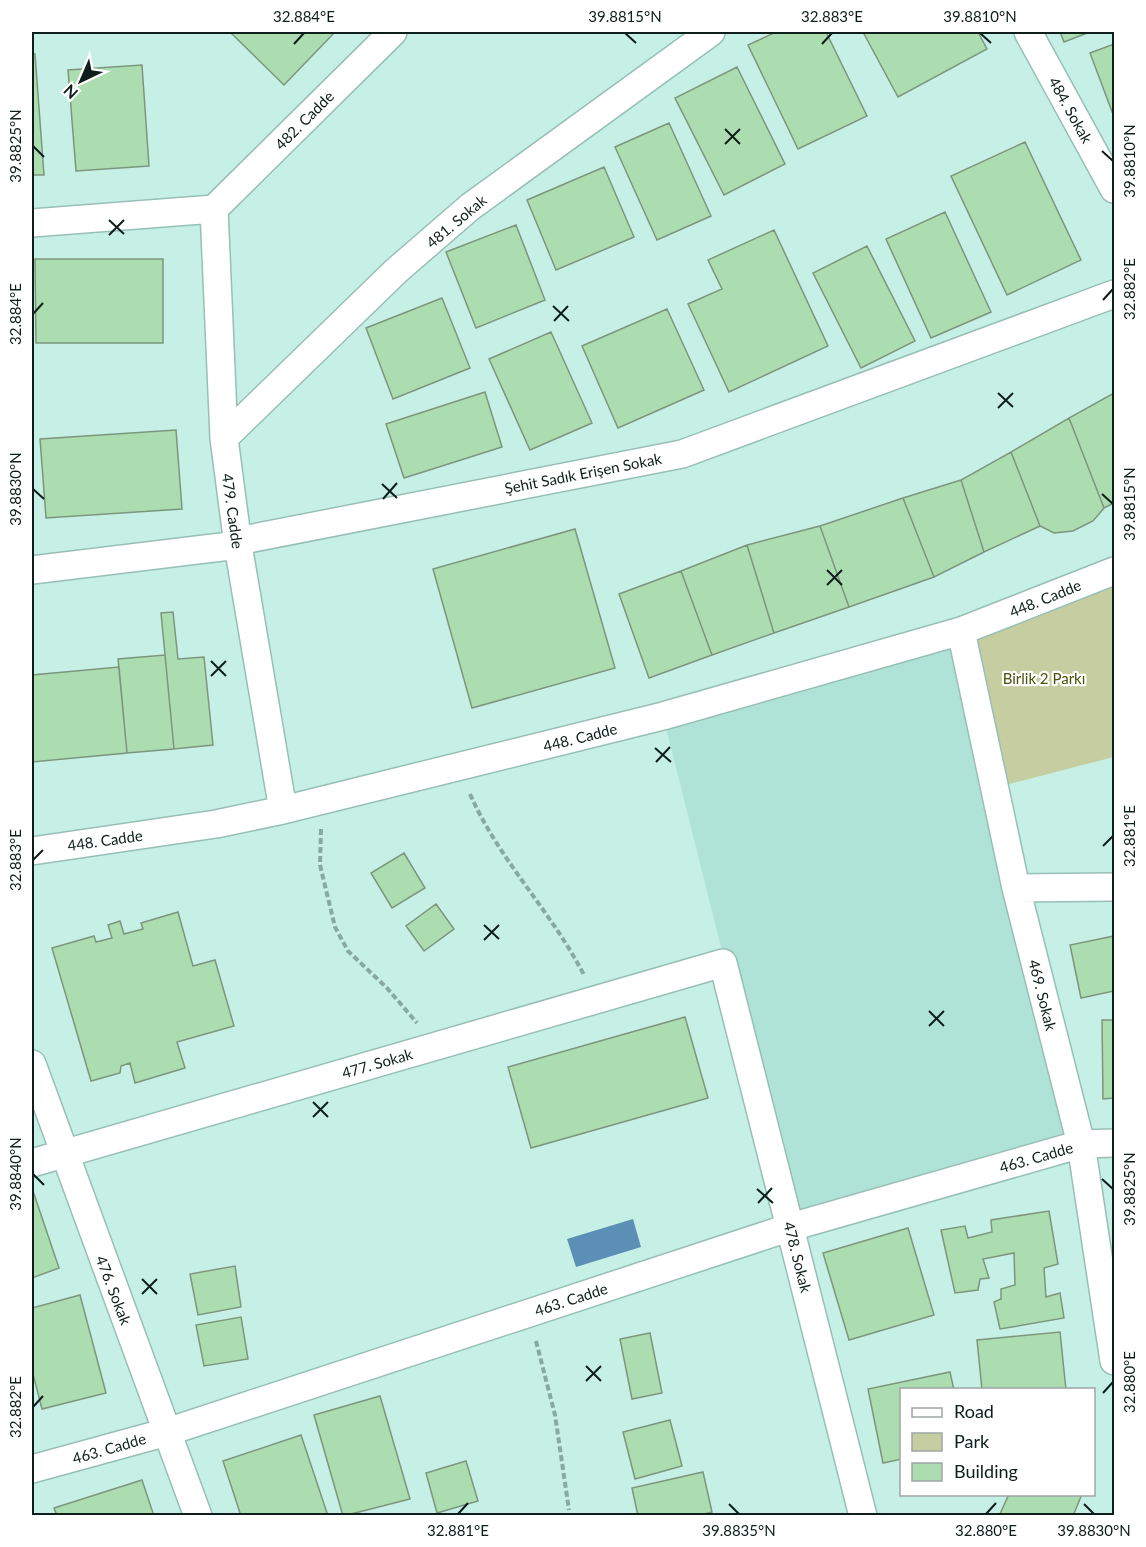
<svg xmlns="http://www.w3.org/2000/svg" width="1146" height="1547" viewBox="0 0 1146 1547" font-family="Lato,sans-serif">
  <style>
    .built { fill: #b0e3d7 }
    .green { fill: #c6cea1 }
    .water { fill: #5c8fb6 }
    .building { fill: #abddb0; stroke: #7c967e; stroke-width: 1.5 }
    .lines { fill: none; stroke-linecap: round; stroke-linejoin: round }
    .minor-casing { stroke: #97bfb6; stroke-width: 30 }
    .path { stroke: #88a9a1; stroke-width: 4; stroke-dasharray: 6 3; stroke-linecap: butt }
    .minor { stroke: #fff; stroke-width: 27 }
    .ticks { fill: none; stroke: #0e1e1b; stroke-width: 2 }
    .labels { text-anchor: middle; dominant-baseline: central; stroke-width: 4.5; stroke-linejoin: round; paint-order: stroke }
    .street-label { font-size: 15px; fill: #0e1e1b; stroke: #fff }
    .park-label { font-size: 15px; fill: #4a510b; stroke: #fff }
    .neatline { fill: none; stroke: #0e1e1b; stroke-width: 2 }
    .ticks-label { font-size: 15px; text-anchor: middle; fill: #0e1e1b }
  </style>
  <rect width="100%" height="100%" fill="#c6f0e6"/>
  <path class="built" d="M961,631L1081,1144L791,1227L663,716Z"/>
  <path class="green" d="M1114,571V757L994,788L961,631Z"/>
  <path class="water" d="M633,1219L641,1247L576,1267L567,1239Z"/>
  <path class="building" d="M230,32H335L284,85Z
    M776,32H826L867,116L798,149L748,45Z
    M863,32H978L987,49L898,97Z
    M1060,32H1090L1064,42Z
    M1114,44V117L1090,53Z
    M32,54H35L44,175H32Z
    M142,65L149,166L76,171L68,70Z
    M737,67L785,164L724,195L675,98Z
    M669,123L711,216L657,240L615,147Z
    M1025,142L1081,260L1007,295L951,176Z
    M604,167L634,237L556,270L527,200Z
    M945,212L991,312L931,338L886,239Z
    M516,225L545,300L476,328L446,252Z
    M774,230L828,346L729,392L688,304L722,289L708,260Z
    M867,246L915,341L861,368L813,273Z
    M35,259H163V343H36Z
    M442,298L470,368L393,399L366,328Z
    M667,309L704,390L618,428L582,346Z
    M551,332L592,423L530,450L489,359Z
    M485,392L502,447L404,478L386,424Z
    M1114,393V503L1104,508L1069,418Z
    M1069,418L1104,508L1093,521L1073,531L1054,533L1040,526L1011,452Z
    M176,430L182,509L46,518L40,439Z
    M1011,452L1040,526L984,552L961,480Z
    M961,480L984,552L934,577L903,498Z
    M903,498L934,577L849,607L820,526Z
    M820,526L849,607L774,633L747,545Z
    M575,529L615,668L472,708L433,569Z
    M747,545L774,633L712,655L681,571Z
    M681,571L712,655L649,678L619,594Z
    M173,612L178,659L204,657L213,745L174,749L161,613Z
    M165,655L174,749L127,753L118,659Z
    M119,667L127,753L32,762V675Z
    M404,853L425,888L392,908L371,873Z
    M436,904L454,929L424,951L406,926Z
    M178,912L193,966L215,960L234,1026L177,1042L185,1068L135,1083L130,1063L121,1066L120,1073L91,1081L52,948L94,936L96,942L112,938L108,925L120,921L124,934L143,929L141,923Z
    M1114,936V991L1081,998L1070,945Z
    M685,1017L708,1098L531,1148L508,1067Z
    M1102,1020H1114V1098L1103,1099Z
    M32,1188L59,1268L32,1278Z
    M1049,1211L1058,1264L1044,1268L1046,1297L1060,1293L1064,1318L1000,1329L994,1302L1001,1299V1289L1015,1285L1014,1253L983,1259L989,1278L980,1279L978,1290L955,1293L941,1230L965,1226L968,1238L992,1232L991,1220Z
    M908,1228L934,1315L849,1340L823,1253Z
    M235,1266L241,1307L198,1315L190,1274Z
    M80,1295L106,1393L42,1409L32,1370V1308Z
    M241,1317L248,1359L204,1366L196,1325Z
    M1060,1332L1066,1390H982L977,1340Z
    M650,1333L662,1393L632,1399L620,1339Z
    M950,1372L954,1390H902V1459L883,1463L868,1389Z
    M380,1396L410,1499L343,1516L314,1415Z
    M670,1420L682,1466L635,1479L623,1432Z
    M301,1435L328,1516H241L223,1461Z
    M466,1461L478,1501L437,1513L426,1473Z
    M703,1472L712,1512L697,1516H638L632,1488Z
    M142,1480L154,1516H57L54,1508Z
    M1009,1494H1082L1073,1516H999Z"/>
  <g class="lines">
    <g class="minor-casing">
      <path id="minor" d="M1028,32L1114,189
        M214,209L224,438L238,545L283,810
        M214,209L393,32
        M32,223L214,209
        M224,438L396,271L470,207L711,32
        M32,570L238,545L243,540L682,454L1114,294
        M961,631L1016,888L1081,1144L1114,1361
        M32,851L216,824L283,810L663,716L961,631L1114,571
        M1016,888L1114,887
        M32,1064L198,1516
        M32,1163L723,963L863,1516
        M32,1469L167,1432L791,1227L1081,1144L1114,1143"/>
    </g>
    <path class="path" d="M470,794C499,860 551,911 584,975
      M321,829L320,865L335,927L348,951L387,988L417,1023
      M536,1341L555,1415L569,1510"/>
    <use href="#minor" class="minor"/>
  </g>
  <path class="ticks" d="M625,33L636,43M980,33L991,43M294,44L304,33M822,44L832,33M725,129L740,144M725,144L740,129M33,146L44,157M1102,151L1113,161M109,220L124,234M109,235L124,220M1103,300L1113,289M553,306L569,321M33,314L43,303M554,321L568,306M998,393L1013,407M998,408L1013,393M382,484L397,498M33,489L44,499M1102,494L1113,504M383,499L397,483M827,570L842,585M827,585L842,570M211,661L226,676M211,676L226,661M655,748L671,762M656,762L670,747M1103,846L1113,836M33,860L43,850M484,925L499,939M484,940L499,925M929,1011L944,1026M929,1026L944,1011M313,1102L328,1117M313,1117L328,1102M33,1174L44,1185M1102,1179L1113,1189M757,1189L773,1203M758,1203L772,1188M142,1279L157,1294M142,1294L157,1279M586,1366L601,1381M586,1381L601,1366M1103,1393L1113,1382M33,1407L43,1396M729,1504L739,1514M1084,1504L1094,1514M458,1514L468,1503M986,1514L996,1503"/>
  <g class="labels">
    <g class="street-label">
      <text transform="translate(1071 110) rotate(61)">484. Sokak</text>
      <text transform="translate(304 120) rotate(-45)">482. Cadde</text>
      <text transform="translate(456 221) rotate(-40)">481. Sokak</text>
      <text transform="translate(583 473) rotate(-11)">Şehit Sadık Erişen Sokak</text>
      <text transform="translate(233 511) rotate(82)">479. Cadde</text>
      <text transform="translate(1045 598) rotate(-22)">448. Cadde</text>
      <text transform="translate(580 737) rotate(-14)">448. Cadde</text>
      <text transform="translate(105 840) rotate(-8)">448. Cadde</text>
      <text transform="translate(1043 995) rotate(76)">469. Sokak</text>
      <text transform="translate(377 1063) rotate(-16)">477. Sokak</text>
      <text transform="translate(1036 1157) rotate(-16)">463. Cadde</text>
      <text transform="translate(798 1257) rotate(76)">478. Sokak</text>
      <text transform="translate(114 1290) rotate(69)">476. Sokak</text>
      <text transform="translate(571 1299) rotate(-18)">463. Cadde</text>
      <text transform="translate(109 1448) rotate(-16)">463. Cadde</text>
    </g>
    <g class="park-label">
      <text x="1044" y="678">Birlik 2 Parkı</text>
    </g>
  </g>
  <rect width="1146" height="1547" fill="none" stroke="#ffffff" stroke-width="66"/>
  <rect x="900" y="1388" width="195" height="108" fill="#ffffff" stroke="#9fa5a4" stroke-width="1.5"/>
  <rect x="912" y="1408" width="30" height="9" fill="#ffffff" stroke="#9fa5a4" stroke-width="1.5"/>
  <text x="954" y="1418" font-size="18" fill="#0e1e1b">Road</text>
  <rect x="912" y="1433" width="30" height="18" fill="#c6cea1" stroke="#9fa5a4" stroke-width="1.5"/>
  <text x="954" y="1448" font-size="18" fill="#0e1e1b">Park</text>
  <rect x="912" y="1463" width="30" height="18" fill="#abddb0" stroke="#9fa5a4" stroke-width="1.5"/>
  <text x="954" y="1478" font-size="18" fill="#0e1e1b">Building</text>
  <g transform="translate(81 81) rotate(224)" stroke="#ffffff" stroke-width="4.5" paint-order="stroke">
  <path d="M0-4.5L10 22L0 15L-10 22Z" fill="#0e1e1b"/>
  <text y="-9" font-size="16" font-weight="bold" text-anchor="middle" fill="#0e1e1b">N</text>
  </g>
  <rect x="33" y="33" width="1080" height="1481" class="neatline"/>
  <g class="ticks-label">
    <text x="304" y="22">32.884°E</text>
    <text x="625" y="22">39.8815°N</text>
    <text x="832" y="22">32.883°E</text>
    <text x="980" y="22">39.8810°N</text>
    <text transform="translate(16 146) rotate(-90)" y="5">39.8825°N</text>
    <text transform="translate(1130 161) rotate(-90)" y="5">39.8810°N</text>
    <text transform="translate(1130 289) rotate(-90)" y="5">32.882°E</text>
    <text transform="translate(16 314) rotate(-90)" y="5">32.884°E</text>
    <text transform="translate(16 489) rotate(-90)" y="5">39.8830°N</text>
    <text transform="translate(1130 504) rotate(-90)" y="5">39.8815°N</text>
    <text transform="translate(1130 836) rotate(-90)" y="5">32.881°E</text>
    <text transform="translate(16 860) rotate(-90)" y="5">32.883°E</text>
    <text transform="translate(16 1174) rotate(-90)" y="5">39.8840°N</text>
    <text transform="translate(1130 1189) rotate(-90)" y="5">39.8825°N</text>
    <text transform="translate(1130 1382) rotate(-90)" y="5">32.880°E</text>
    <text transform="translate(16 1407) rotate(-90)" y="5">32.882°E</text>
    <text x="458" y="1536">32.881°E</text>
    <text x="739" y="1536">39.8835°N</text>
    <text x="986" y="1536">32.880°E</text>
    <text x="1094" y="1536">39.8830°N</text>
  </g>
</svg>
